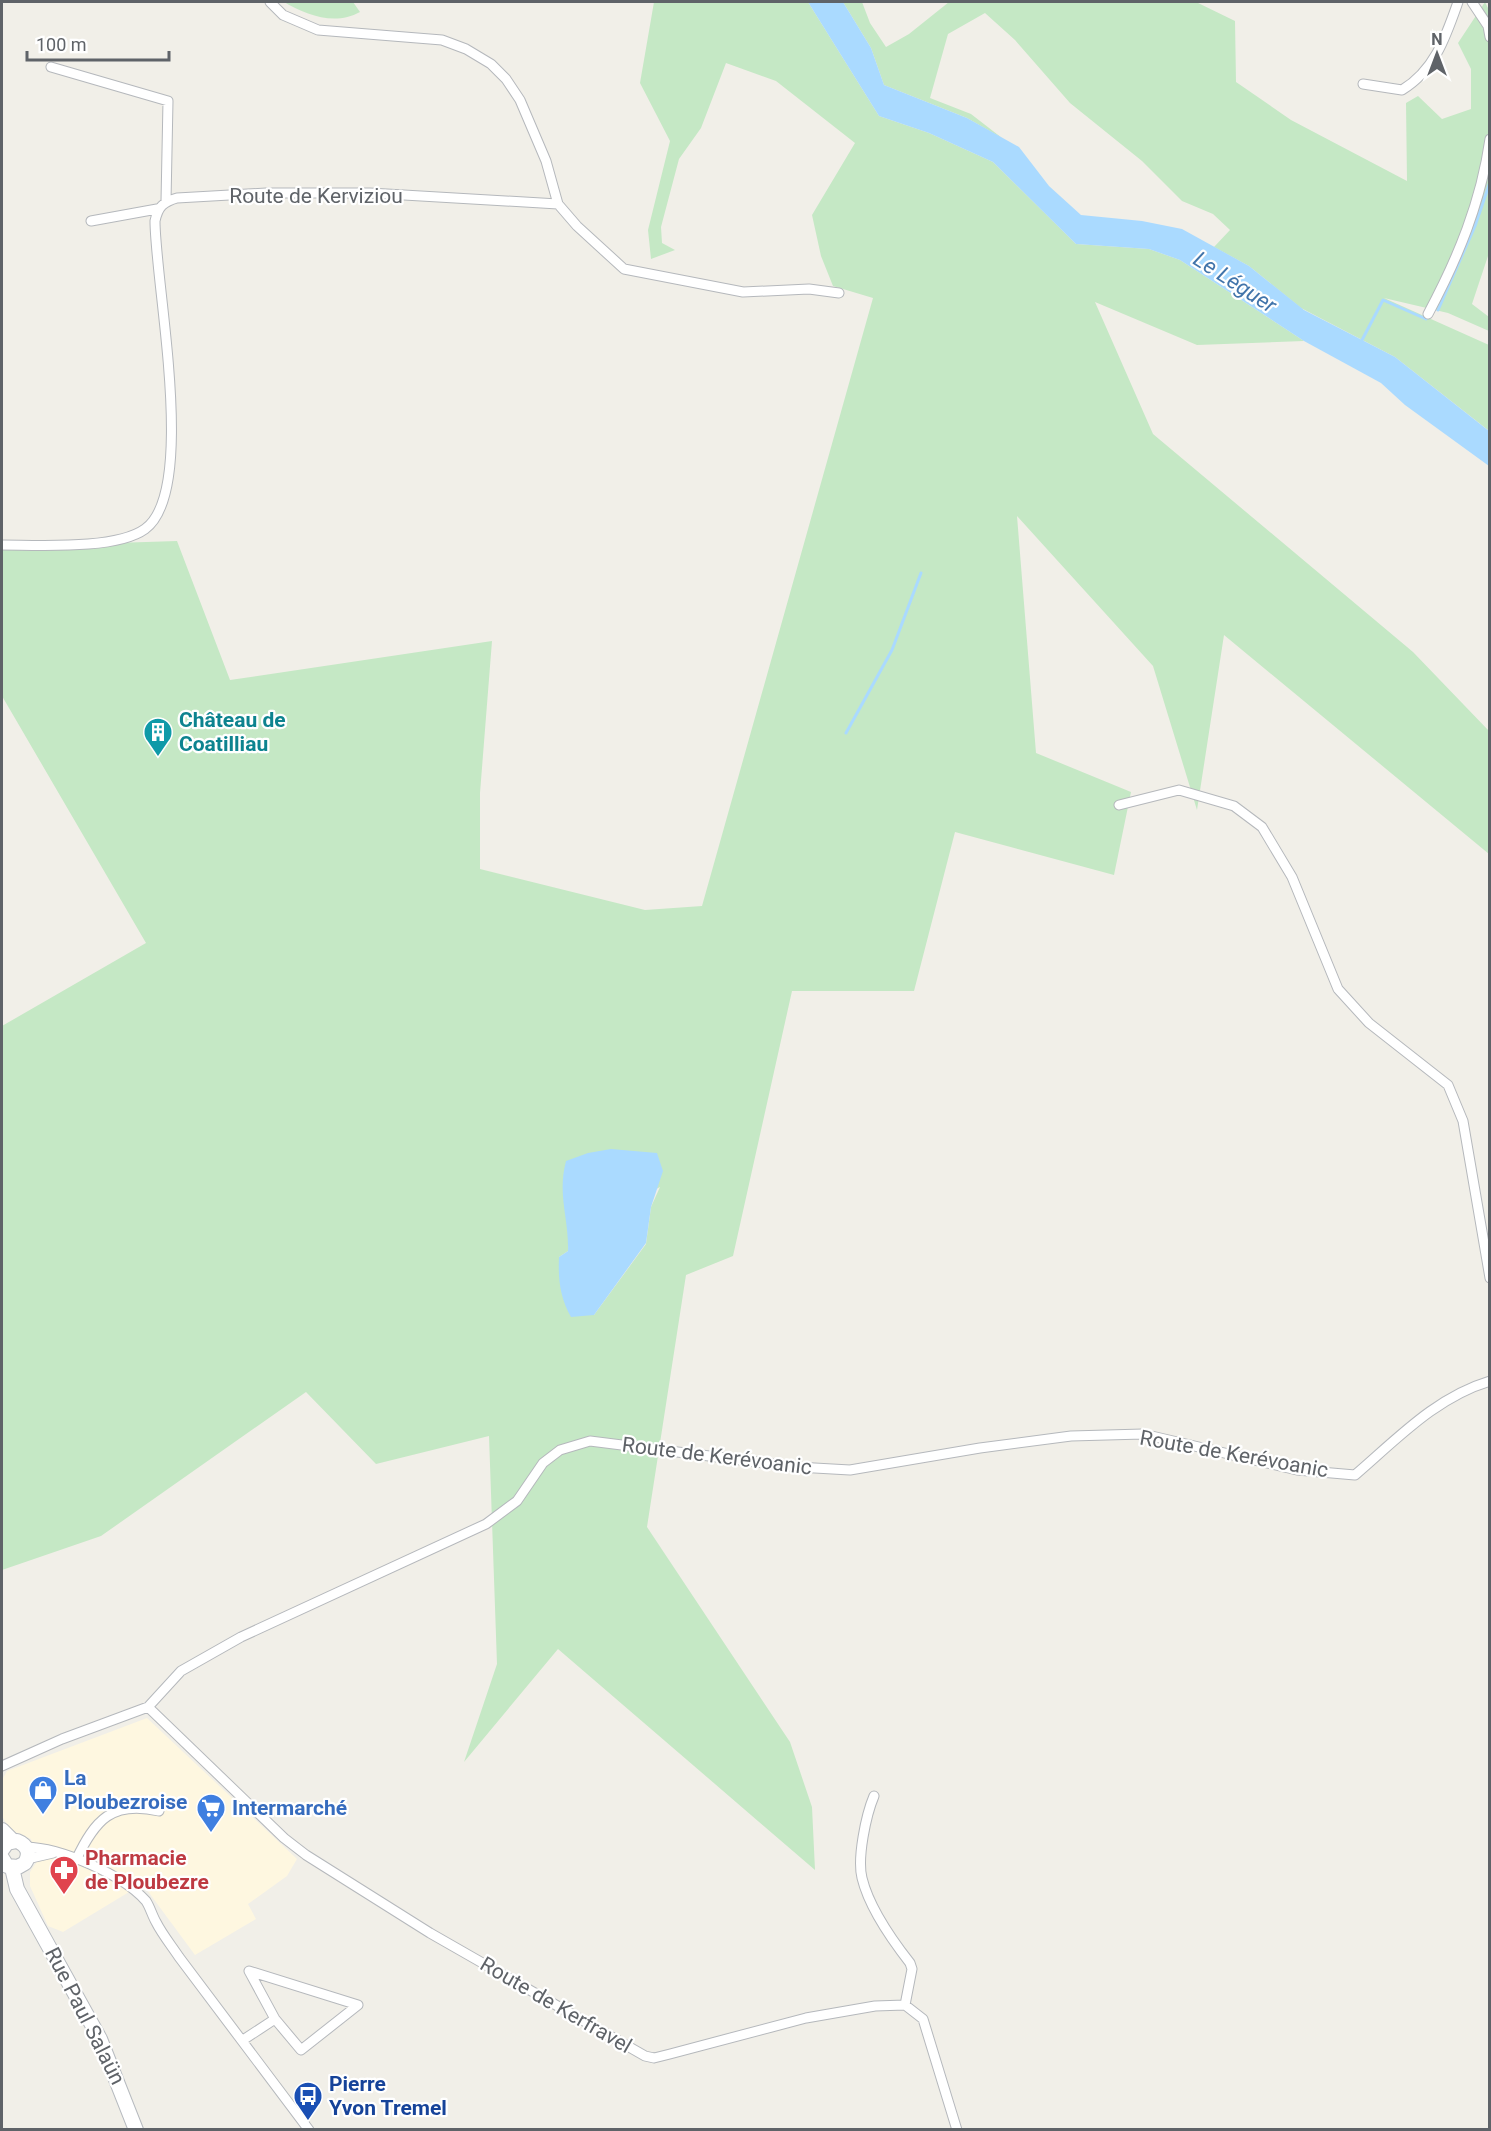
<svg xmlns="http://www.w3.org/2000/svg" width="1491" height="2131" viewBox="0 0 1491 2131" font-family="Roboto,sans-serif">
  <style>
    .commercial { fill: #fef7e0 }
    .green { fill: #c5e8c5; fill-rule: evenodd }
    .water { fill: #aadaff }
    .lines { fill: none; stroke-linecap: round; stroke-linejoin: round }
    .stream { stroke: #aadaff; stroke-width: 3 }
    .minor-casing { stroke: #b5b8bc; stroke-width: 11 }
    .secondary-casing { stroke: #b6babf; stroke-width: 16 }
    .minor { stroke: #fff; stroke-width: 9 }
    .secondary { stroke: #fff; stroke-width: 14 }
    .labels { text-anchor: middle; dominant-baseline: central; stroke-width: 4.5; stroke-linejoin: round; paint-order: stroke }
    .street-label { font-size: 21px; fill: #5f6368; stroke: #fff }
    .culture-label { font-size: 21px; font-weight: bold; fill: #0d838f; stroke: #fff; text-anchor: start }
    .shop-label { font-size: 21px; font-weight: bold; fill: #366cbe; stroke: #fff; text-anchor: start }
    .health-label { font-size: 21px; font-weight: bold; fill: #be3a42; stroke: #fff; text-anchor: start }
    .transit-label { font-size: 21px; font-weight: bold; fill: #164399; stroke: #fff; text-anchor: start }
    .water-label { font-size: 22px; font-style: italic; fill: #4174aa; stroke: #fff }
  </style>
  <rect width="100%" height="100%" fill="#f1efe8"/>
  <path class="commercial" d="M147,1718L297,1859L287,1876L248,1904L256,1919L195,1955L147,1890L134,1889L63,1932L48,1926L30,1886V1872L36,1863L31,1839L10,1830L2,1816V1780L7,1771Z"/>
  <path class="green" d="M284,2H353L360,12C335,26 306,15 284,2Z
    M654,2H808L879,116L929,133L993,162L1076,244L1149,249L1180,260L1304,341L1197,345L1095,302L1153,434L1413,652L1489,731V854L1224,635L1197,810L1153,666L1017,516L1036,753L1131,792L1114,875L955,832L914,991H792L733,1256L686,1275L647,1527L790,1742L812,1807L815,1870L558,1649L464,1762L497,1664L489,1436L376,1464L306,1392L101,1536L2,1570V1026L146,943L2,696V550L22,546L177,541L230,680L492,641L480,793V869L645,910L702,906L873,298L833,286L821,256L812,215L855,143L776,81L726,63L701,128L679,159L661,227L662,243L675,250L651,259L648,230L670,141L640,83ZM660,1187L651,1207L646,1244L594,1315L559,1257L568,1251V1238Z
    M843,2H862L870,23L886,47L909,34L949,2H1196L1235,21L1236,82L1291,120L1407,181L1406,103L1418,96L1442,119L1471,109V69L1458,43L1485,2L1490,12V250L1472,304L1489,317V331L1448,313L1384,298L1489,345L1488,430L1395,357L1301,308L1249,266L1214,247L1230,230L1213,214L1182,201L1142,161L1070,103L1015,40L985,13L948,34L930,98L971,114L1002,138L967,118L884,85L871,48Z"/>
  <path class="water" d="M808,2H843L871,48L884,85L967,118L1019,147L1049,186L1081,215L1142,221L1182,229L1249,266L1304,310L1395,357L1489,431V466L1405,405L1381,383L1304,341L1180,260L1149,249L1076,244L993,162L929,133L879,116Z
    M611,1149L657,1153L663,1171L651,1207L646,1243L594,1315L571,1317C560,1298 558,1279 559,1257L568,1251C569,1218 557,1195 566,1161L588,1153Z"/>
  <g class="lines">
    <path class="stream" d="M1438,310L1475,226L1490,182
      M1361,342L1383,300L1426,319
      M846,733L892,650L921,573"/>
    <g class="minor-casing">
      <path id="minor" d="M270,2L283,15L318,30L442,40L466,49L491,64L506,79L520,100L546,161L558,204L577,226L624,269L743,292L809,289L839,293
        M1472,2L1488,26L1490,37
        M51,67L168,101L166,201
        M1363,84L1402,90C1435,70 1446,36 1458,2
        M91,221L157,209
        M1428,314C1458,258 1481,202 1490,139
        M2,545C38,545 116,550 145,529C198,491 155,284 155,221C158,207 163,202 177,198L266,193H370L558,204
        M1119,805L1179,790L1234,806L1262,827L1292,877L1338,989L1369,1023L1448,1085L1463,1121L1490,1278
        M148,1707L284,1838L306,1855L430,1933L645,2056L654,2058L670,2054L806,2018L875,2006L905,2005L923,2019L957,2130
        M2,1766L62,1739L148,1707L181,1671L241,1637L486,1524L517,1501L543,1463L560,1450L590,1441L797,1467L850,1470L980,1448L1071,1436L1143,1434L1297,1470L1355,1475C1397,1439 1436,1397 1490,1381
        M874,1796C866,1815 857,1858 862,1878C869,1907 892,1940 910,1963L912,1969L905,2005
        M26,1847C61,1848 122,1874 146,1901C150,1907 152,1915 156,1922C162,1934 171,1945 179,1957L309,2130
        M27,1859L53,1853
        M76,1860C95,1820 112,1800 159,1811
        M243,2040L275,2019L301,2050L358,2005L249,1971L275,2019"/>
    </g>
    <g class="secondary-casing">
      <path id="secondary" d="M2,1830L12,1840
        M2,1850L7,1843L17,1841C27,1845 31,1853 25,1863L18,1867L7,1866L2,1858
        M12,1868L17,1889L100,2039L136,2130"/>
    </g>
    <use href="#minor" class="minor"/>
    <use href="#secondary" class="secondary"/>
  </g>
  <defs>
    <g id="building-pin" transform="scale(1.5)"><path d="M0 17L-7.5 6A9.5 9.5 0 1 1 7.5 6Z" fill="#0f9aa8" stroke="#fff"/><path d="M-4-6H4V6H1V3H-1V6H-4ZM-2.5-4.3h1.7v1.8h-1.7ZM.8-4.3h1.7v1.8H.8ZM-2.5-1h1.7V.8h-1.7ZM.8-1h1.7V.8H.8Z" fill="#fff"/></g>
    <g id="shop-pin" transform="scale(1.5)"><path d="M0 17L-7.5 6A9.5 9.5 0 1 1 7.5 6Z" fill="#3f7fe0" stroke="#fff"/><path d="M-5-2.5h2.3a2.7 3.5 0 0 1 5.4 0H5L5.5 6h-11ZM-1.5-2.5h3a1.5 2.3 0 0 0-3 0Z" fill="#fff"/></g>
    <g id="supermarket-pin" transform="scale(1.5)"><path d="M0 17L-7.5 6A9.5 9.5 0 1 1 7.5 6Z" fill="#3f7fe0" stroke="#fff"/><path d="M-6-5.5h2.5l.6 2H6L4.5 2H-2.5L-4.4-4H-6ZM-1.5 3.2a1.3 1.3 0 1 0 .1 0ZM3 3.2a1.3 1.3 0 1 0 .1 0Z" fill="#fff"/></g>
    <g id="pharmacy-pin" transform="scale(1.5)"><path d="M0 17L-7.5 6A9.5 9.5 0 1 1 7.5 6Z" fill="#e0444e" stroke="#fff"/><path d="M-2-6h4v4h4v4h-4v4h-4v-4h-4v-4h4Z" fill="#fff"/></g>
    <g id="bus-pin" transform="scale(1.5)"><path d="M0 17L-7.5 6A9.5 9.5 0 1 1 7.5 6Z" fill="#1a4fb4" stroke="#fff"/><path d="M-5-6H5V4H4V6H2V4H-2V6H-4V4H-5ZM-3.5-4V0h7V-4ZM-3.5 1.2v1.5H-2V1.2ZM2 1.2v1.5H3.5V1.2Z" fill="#fff"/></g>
  </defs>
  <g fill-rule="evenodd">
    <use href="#building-pin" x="158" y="732"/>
    <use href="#shop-pin" x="43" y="1790"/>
    <use href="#supermarket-pin" x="211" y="1808"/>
    <use href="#pharmacy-pin" x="64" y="1870"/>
    <use href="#bus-pin" x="308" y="2096"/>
  </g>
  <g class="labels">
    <g class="street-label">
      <text x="316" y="196">Route de Kerviziou</text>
      <text transform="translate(1234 1454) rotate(10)">Route de Kerévoanic</text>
      <text transform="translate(717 1456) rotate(7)">Route de Kerévoanic</text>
      <text transform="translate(556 2005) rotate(30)">Route de Kerfravel</text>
      <text transform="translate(85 2016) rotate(63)">Rue Paul Salaün</text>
    </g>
    <g class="culture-label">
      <text x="179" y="720">Château de<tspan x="179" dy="24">Coatilliau</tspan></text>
    </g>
    <g class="shop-label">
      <text x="64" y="1778">La<tspan x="64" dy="24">Ploubezroise</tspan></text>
      <text x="232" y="1808">Intermarché</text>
    </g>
    <g class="health-label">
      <text x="85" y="1858">Pharmacie<tspan x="85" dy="24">de Ploubezre</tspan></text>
    </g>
    <g class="transit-label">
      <text x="329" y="2084">Pierre<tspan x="329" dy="24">Yvon Tremel</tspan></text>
    </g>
    <g class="water-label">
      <text transform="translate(1235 282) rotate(33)">Le Léguer</text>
    </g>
  </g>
  <rect width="1491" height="2131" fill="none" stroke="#5f6368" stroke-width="6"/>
  <g transform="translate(1437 54)" stroke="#ffffff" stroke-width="4.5" paint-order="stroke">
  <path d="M0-4.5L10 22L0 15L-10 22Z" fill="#5f6368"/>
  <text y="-9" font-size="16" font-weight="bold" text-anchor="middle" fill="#5f6368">N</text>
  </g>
  <path d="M27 51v9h142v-9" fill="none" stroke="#5f6368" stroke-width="3"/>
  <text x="36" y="51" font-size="18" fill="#5f6368" stroke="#ffffff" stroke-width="4.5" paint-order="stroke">100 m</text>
</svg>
